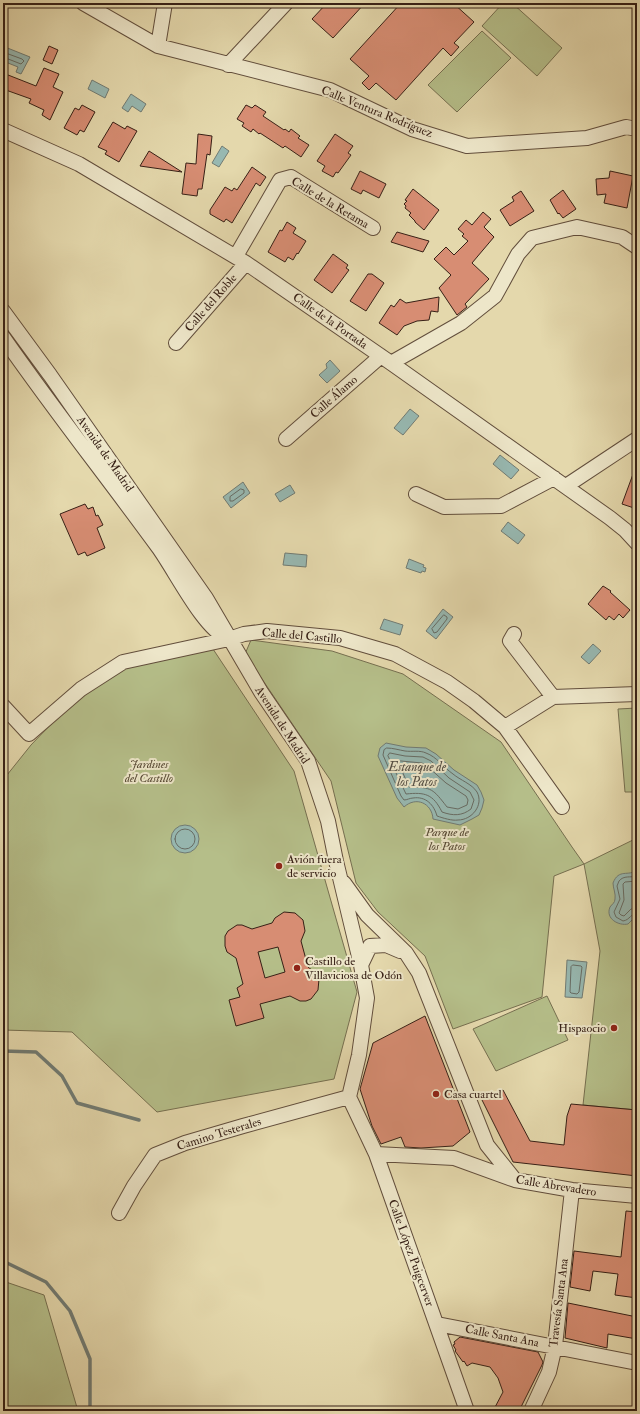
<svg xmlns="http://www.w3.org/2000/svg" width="640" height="1414" viewBox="0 0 640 1414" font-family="'IM FELL Double Pica',serif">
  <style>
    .green { fill: #b5be89; stroke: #766f50 }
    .water { fill: #97b8b1; stroke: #717b73 }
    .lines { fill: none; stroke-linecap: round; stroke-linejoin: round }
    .shore { stroke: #676c64; stroke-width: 1 }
    .stream { stroke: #717b73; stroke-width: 3.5 }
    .building { fill: #d78d73; stroke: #372016; fill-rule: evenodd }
    .minor-casing { stroke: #624e3c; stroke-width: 16 }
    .minor { stroke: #ede6c9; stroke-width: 14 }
    .poi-dot { fill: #8f2418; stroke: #ede6c9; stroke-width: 1.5 }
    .labels { text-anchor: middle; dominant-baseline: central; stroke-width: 4; stroke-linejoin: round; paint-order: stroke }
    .street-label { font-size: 12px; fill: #372016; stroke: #ede6c9 }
    .park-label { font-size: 12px; font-style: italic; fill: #564833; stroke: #ede6c9 }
    .poi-label { font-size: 12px; fill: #372016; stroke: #ede6c9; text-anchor: start }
    .water-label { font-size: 13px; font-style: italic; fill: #544e44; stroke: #ede6c9 }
  </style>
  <rect width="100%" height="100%" fill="#e4d8ac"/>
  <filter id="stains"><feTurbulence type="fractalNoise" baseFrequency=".005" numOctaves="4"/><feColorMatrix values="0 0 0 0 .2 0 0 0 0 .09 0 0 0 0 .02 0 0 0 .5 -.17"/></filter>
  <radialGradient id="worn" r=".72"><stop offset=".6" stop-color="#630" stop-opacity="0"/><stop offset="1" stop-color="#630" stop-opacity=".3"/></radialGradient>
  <path class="green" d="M503,3H512L562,48L537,76L482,26Z
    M482,31L511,58L457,112L428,85Z
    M207,640L294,771L325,880L357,992L334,1079L157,1112L72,1032L3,1030V780L31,745L78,696L128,667Z
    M251,640L332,651L403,674L501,742L572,847L584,864L637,838V1110L583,1105L600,951L584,864L554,876L542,997L453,1029L425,956L378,912L356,883L331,781L245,654Z
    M637,708V792H625L618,709Z
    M547,996L568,1040L496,1071L473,1029Z
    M3,1281L44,1295L78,1411H3Z"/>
  <path class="water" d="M5,47L30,57L21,74L16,72L18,67L3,61V52Z
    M92,80L109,89L105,98L88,89Z
    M131,94L146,104L141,112L132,106L128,112L122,108Z
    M222,146L229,151L219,167L212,163Z
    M330,360L340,371L327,383L319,375L327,368L326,364Z
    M410,409L419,416L403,435L394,428Z
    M500,455L519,470L511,479L493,464Z
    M243,482L250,493L231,508L223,497Z
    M290,485L295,493L280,502L275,494Z
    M508,522L525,535L518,544L501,531Z
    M285,553L307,555L306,567L283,565Z
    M409,559L424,565L423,567L426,568L425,572L422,571L421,573L406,568Z
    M443,609L453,617L436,639L426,631Z
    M384,619L403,625L400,635L380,629Z
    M593,644L601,651L589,664L581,657Z
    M386,743L406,747L426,748L436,754L454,770L477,785L481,792L484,800L482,808L479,815L472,819L460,825L433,819C432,803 416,796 404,807L397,798L378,756L380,748Z
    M171 839a14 14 0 1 1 28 0a14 14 0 1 1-28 0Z
    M637,870V915L628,924C619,926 605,919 610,907C612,904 615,903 615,899C616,894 613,888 613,883C619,868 628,877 637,870Z
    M567,960L587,962L582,998L565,997Z"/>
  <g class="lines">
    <path class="shore" d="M3,52L22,59L24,61L21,64L3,57
      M241,489L244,490V493L233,501H230V497Z
      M444,615L447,617V619L437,632L434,633L432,629Z
      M387,748C393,748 399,750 405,751C412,752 420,750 426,753C437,757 443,767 453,774C460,780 472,784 477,792C484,805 472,820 458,820C452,821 443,818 437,816C434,805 426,796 413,798C410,798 407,800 404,800L401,796L383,755L384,750Z
      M390,753L405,756L423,757L431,761L449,778L470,792L474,800L471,809C462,816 453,816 442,812C433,794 425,792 406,794L388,756Z
      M401,761L422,763L427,766L446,783L466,796L468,800L467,805L458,809L447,807C433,789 432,787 409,787L399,764V762Z
      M175 839a10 10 0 1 1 20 0a10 10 0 1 1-20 0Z
      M637,876C630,878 624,875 619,881L617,886L620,899L614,912L616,917L623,921C630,920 631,913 637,913
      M637,881L625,882L623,884L624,900L619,913L621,915L624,916L631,909L637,908
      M573,965L581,966L582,967L579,992L577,994L571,993L570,992L571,967Z"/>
    <path class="stream" d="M3,1051L36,1052L62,1076L77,1103L139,1120
      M3,1261L46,1282L70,1311L90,1359V1411"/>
  </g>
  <path class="building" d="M327,3H365L333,38L312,19Z
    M401,3H453L474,22L454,43L459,47L451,56L443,48L396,100L376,83L369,90L362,83L369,76L350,59Z
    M49,46L58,50L52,64L43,60Z
    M44,68L59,74L53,87L63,92L50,120L42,115L44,110L29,103L31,99L3,89V73L36,86Z
    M82,105L95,112L84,132L80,130L77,135L64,128L75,108L79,110Z
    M246,105L252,108L255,105L266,112L263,116L284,130L285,129L289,132L291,129L300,136L298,138L309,145L301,157L285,146L283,148L260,133L259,134L253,129L251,132L242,126L244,123L237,119Z
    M113,122L125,129L127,126L137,131L119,162L105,154L107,151L98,147Z
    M198,134L212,136L210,155L207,154L202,189H198L197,196L182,194L186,163L196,164Z
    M335,134L353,146L348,153L351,155L338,173L336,172L333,177L322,171L325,166L317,161Z
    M149,151L182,172L140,166Z
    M252,167L266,177L260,186L256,183L232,223L226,219L224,222L210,214V210L225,187L232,191L234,188L237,190Z
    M360,171L386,184L379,198L363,190L361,194L351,189Z
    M610,171L633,176L627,208L604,203L606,194L597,195L596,179L609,178Z
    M413,189L439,210L424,230L415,222V221L409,215L411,213L405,208L406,206L404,204L407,201L405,200Z
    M563,190L576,209L563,218L559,213L558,214L550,200Z
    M521,191L534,211L510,226L500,210L514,201L512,197Z
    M483,212L491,219L484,227L494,237L472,263L489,279L465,304L467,307L457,315L439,288L451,275L434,259L446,247L454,255L468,241L462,236L464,234L458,229L466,220L472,225Z
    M287,222L296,228L293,233L306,241L298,254L297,253L293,260L288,257L285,262L268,252L280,230L282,231Z
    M397,232L411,236L429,241L423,252L391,242Z
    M333,254L348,265L346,268L349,270L332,293L314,280Z
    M368,274H372L384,283L366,311L350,301Z
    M439,297L438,312L431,311L429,320L417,321L404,326L397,335L379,323L391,305L394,307L400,299L406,303Z
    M636,466H637V509L622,504Z
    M85,504L88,509L93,507L96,516L98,515L103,525L97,528L105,548L87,556L85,552L78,555L60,514Z
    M603,586L611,591L610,592L630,610L623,618L619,614L614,620L609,616L606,620L588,604Z
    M284,912L295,913L303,920L305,931L301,941L308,967L317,974L319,979L318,990L311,999L306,1001H300L290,996L260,1004L264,1018L236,1026L229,1000L240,997L237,988L243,984L236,958L227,952L225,946V936L228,931L237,925H242L252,929L272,923L275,918ZM278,947L285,972L265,978L258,952Z
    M425,1016L470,1132L453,1146L421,1148L405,1147L401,1137L381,1144L372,1126L360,1089L373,1043Z
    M503,1090L530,1141L564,1145L567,1116L571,1104L637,1110V1176L513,1162L481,1098Z
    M626,1211L637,1212V1298L615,1295L618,1274L593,1271L590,1291L570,1287L574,1251L621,1257Z
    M568,1303L637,1317V1339L608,1334L607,1348L565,1338Z
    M460,1337L538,1352L543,1362L542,1365L519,1411H493L503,1392L498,1378L490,1367L472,1363L467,1366L464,1361L463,1362L455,1351L456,1350L453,1345L455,1344L454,1342Z"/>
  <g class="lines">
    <g class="minor-casing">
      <path id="minor" d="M83,3L158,46L330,90L412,129L467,146L587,138L626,127L637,129
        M158,46L165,3
        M228,65L286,3
        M3,130L79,164L246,263L391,363L610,518L625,530L637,543
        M236,256L280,180L291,177L373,228
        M3,311L50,375L206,598L261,692L308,761L328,821L336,861L361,965L367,998L359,1055L349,1097
        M3,337C53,409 107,477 158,547C175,570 203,628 227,638
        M176,343L246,263
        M391,363L461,323L495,296L518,254L532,238L577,227L622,237L637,247
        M286,439L381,356
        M566,486L637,439
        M416,494L444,507L501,506L554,478
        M514,634L510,641L553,697
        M3,706L29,734L81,689L123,662L229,639L244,634L267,631L340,638L395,654L447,682L474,701L505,727L562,807
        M505,727L553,697L637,694
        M344,883L367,915L406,953L419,973L487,1145L515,1180
        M361,965L370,946L386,945L400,951
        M349,1097L376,1154L467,1411
        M376,1154L454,1158L515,1180L572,1190L637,1196
        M119,1213L134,1186L155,1155L185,1143L243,1126L349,1097
        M437,1324L637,1363
        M531,1411L549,1372L555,1346L572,1190"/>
    </g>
    <use href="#minor" class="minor"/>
  </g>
  <g class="poi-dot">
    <circle cx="279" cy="866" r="4"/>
    <circle cx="297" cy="968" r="4"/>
    <circle cx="614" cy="1028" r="4"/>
    <circle cx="436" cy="1094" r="4"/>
  </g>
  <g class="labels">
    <g class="street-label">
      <text transform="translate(377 112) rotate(22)">Calle Ventura Rodríguez</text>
      <text transform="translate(330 203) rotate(31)">Calle de la Retama</text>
      <text transform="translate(211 303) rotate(-49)">Calle del Roble</text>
      <text transform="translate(330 321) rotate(35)">Calle de la Portada</text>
      <text transform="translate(334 397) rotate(-41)">Calle Álamo</text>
      <text transform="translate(105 454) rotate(55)">Avenida de Madrid</text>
      <text transform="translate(302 636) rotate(5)">Calle del Castillo</text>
      <text transform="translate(282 725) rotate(57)">Avenida de Madrid</text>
      <text transform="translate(219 1134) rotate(-17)">Camino Testerales</text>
      <text transform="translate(556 1186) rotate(9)">Calle Abrevadero</text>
      <text transform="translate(411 1253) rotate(70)">Calle López Puigcerver</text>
      <text transform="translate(559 1303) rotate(-83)">Travesía Santa Ana</text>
      <text transform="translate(502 1336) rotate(11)">Calle Santa Ana</text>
    </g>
    <g class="park-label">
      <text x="149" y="764">Jardines<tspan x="149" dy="14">del Castillo</tspan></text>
      <text x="447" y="832">Parque de<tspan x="447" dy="14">los Patos</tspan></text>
    </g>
    <g class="poi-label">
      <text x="287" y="859">Avión fuera<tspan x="287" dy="14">de servicio</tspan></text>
      <text x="305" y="961">Castillo de<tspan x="305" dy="14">Villaviciosa de Odón</tspan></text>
      <text x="606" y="1028" text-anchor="end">Hispaocio</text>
      <text x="444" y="1094">Casa cuartel</text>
    </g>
    <g class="water-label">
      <text x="417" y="767">Estanque de<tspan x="417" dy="15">los Patos</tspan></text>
    </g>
  </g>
  <rect width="640" height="1414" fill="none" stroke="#e4d8ac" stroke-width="16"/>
  <rect x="4" y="4" width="632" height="1406" fill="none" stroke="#372016" stroke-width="2"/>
  <rect x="8" y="8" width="624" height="1398" fill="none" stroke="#372016"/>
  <rect width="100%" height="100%" filter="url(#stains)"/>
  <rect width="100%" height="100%" fill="url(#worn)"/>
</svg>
